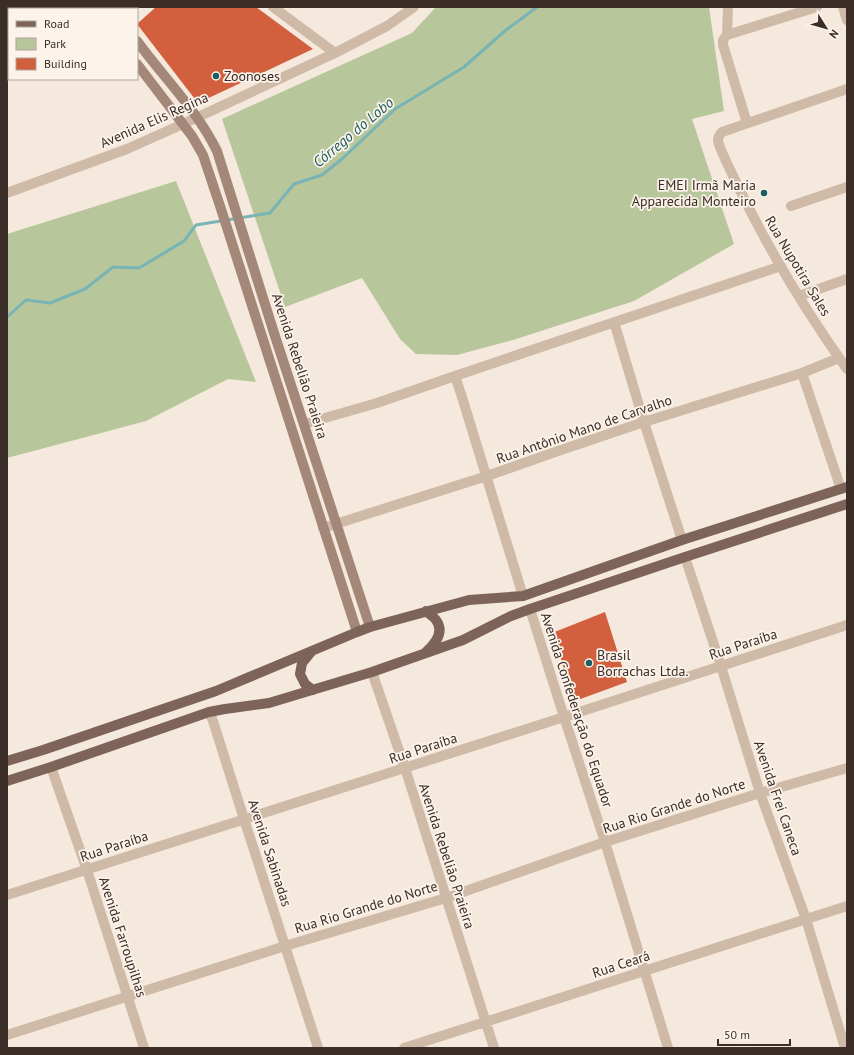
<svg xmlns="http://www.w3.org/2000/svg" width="854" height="1055" viewBox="0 0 854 1055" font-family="'PT Sans',sans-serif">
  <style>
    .green { fill: #b8c69b }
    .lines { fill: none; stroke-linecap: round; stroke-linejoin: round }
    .stream { stroke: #79b4b5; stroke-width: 3 }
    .building { fill: #d25f3e }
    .street { stroke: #cfb9a7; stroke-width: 10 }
    .secondary { stroke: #a38778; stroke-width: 10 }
    .primary { stroke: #7e6458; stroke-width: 10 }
    .poi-dot { fill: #195e61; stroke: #fcf3ea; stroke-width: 1.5 }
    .labels { text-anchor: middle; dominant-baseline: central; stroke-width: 3.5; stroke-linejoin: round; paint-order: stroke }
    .poi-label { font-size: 14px; fill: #3b2e28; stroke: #fcf3ea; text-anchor: start }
    .street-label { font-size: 14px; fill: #3b2e28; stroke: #fcf3ea }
    .water-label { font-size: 15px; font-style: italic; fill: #195e61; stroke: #fcf3ea }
  </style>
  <rect width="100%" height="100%" fill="#f5e9dd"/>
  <path class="green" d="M436,7H709L724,111L692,119L734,244L634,301L516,339L457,355L416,354L400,339L362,278L285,307L222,119L412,33Z
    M176,181L256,382L228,379L146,421L7,458V234Z"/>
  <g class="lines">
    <path class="stream" d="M7,317L26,300L50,303L85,289L113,267L139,268L184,241L196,225L270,213L294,184L322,175L342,159L395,109L464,67L506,30L537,7"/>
  </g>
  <path class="building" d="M156,7H256L313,49L198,103L137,24Z
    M605,612L627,682L575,701L552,633Z"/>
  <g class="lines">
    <path class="street" d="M273,7L335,53
      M728,7L727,35L723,40V45L747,123
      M843,7L847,20
      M48,9L50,7
      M727,35L817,7
      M7,42L9,41
      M847,89L722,132C720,134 718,137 718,140C719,149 732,173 736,182C767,247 805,310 847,369
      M7,193L127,149L183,124L335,53L387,26L414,7
      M791,206L847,187
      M799,296L847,279
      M614,322L644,422L682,540
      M802,373L841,489
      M455,376L781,266
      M304,424L377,403L455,376L462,397L523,596
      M323,528L487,476L558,451L644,422L802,373L839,358
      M685,557L721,666L760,793L806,919L845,1048
      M530,609L564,717L605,842L668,1048
      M372,672L405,768L494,1048
      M209,712L213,721L244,819L318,1048
      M51,767L87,870L144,1048
      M7,895L564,717L847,625
      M7,1035L285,946L446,898L605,842L760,793L847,768
      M404,1048L847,906"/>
    <path class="secondary" d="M92,7L94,9
      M110,7L112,9
      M137,41C164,78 197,110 217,151L274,333L370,627
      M137,64L192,136L203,155L221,209L357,632"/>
    <path class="primary" d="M426,611C429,614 434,617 436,620C445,632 435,644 426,652
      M311,652L302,663L300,674L305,684L313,690
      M7,761L43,750L216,691L357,632L370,627L469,600L523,596L682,540L847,487
      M7,781L51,767L209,712L225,709L269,703L372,672L463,640L511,616L530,609L685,557L847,504"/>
  </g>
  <g class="poi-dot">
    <circle cx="216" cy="76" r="4"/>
    <circle cx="764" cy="193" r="4"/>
    <circle cx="589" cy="663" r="4"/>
  </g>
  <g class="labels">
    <g class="poi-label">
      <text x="224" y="76">Zoonoses</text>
      <text x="756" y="185" text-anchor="end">EMEI Irmã Maria<tspan x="756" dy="16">Apparecida Monteiro</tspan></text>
      <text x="597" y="655">Brasil<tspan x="597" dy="16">Borrachas Ltda.</tspan></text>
    </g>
    <g class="street-label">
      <text transform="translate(154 120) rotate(-24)">Avenida Elis Regina</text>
      <text transform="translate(798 266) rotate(59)">Rua Nupotira Sales</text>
      <text transform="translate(300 366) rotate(72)">Avenida Rebelião Praieira</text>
      <text transform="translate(584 429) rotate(-19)">Rua Antônio Mano de Carvalho</text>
      <text transform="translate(743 644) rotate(-18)">Rua Paraíba</text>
      <text transform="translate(577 710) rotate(72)">Avenida Confederação do Equador</text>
      <text transform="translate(423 748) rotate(-18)">Rua Paraíba</text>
      <text transform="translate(778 798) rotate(71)">Avenida Frei Caneca</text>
      <text transform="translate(674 806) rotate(-18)">Rua Rio Grande do Norte</text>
      <text transform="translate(114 846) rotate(-18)">Rua Paraíba</text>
      <text transform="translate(270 853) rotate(72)">Avenida Sabinadas</text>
      <text transform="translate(447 856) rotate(72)">Avenida Rebelião Praieira</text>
      <text transform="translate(366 907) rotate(-17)">Rua Rio Grande do Norte</text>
      <text transform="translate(123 937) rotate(72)">Avenida Farroupilhas</text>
      <text transform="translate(621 964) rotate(-18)">Rua Ceará</text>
    </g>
    <g class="water-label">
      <text transform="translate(353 132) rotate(-40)">Córrego do Lobo</text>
    </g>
  </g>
  <rect width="854" height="1055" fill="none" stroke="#3b2e28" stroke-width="16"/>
  <rect x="8" y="8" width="130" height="72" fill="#fcf3ea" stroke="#afa49c"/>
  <rect x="16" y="21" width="20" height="6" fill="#7e6458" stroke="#afa49c"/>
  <text x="44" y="28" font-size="12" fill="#3b2e28">Road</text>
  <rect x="16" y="38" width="20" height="12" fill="#b8c69b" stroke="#afa49c"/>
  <text x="44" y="48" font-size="12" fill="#3b2e28">Park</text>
  <rect x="16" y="58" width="20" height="12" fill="#d25f3e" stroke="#afa49c"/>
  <text x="44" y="68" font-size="12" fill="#3b2e28">Building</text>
  <g transform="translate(826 28) rotate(127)" stroke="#fcf3ea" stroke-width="3" paint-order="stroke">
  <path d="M0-3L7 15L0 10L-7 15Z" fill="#3b2e28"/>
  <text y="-6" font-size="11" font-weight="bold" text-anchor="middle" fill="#3b2e28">N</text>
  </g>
  <path d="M718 1039v6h72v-6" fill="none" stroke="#3b2e28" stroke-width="2"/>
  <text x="724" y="1039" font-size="12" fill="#3b2e28" stroke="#fcf3ea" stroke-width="3" paint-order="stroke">50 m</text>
</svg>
